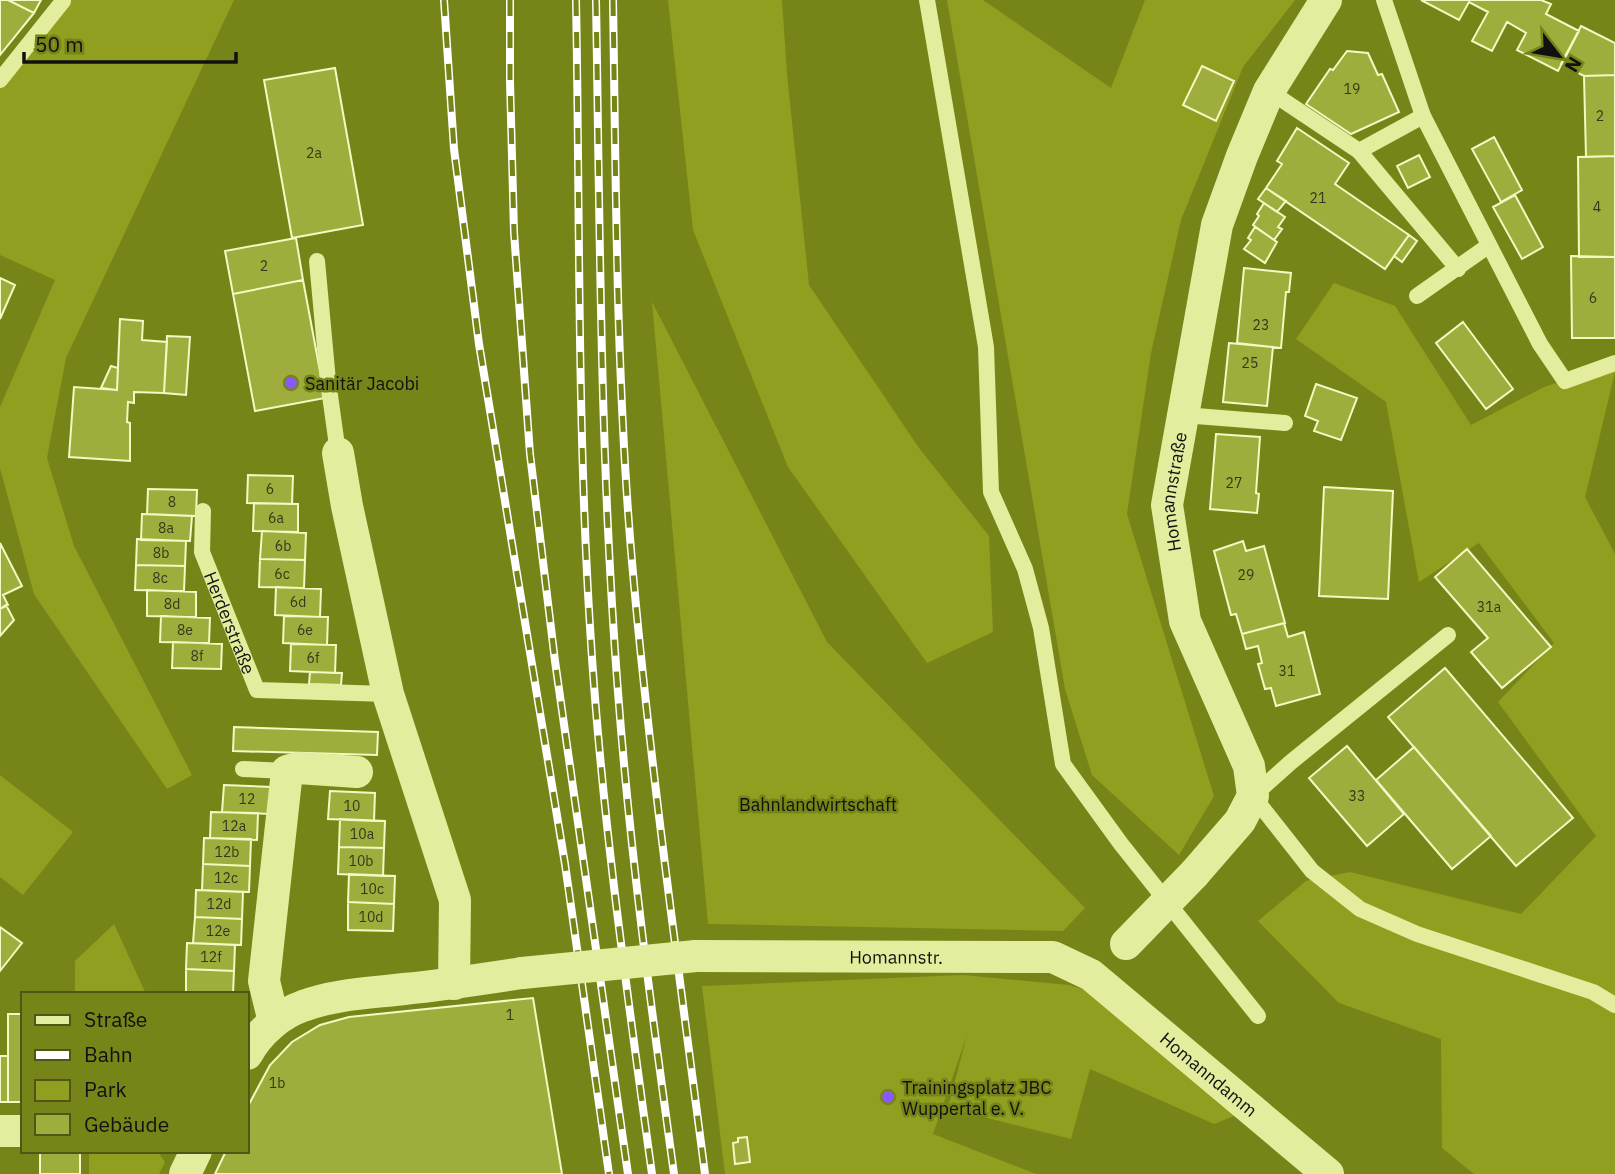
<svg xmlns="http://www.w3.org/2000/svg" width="1615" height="1174" viewBox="0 0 1615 1174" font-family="'IBM Plex Sans',sans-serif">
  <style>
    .green { fill: #909f20 }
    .building { fill: #9fad3c; stroke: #f3f9c2; stroke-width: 2 }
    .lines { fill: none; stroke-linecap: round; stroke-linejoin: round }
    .lane { stroke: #e3ed9d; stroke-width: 16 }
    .street { stroke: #e3ed9d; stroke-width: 32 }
    .rail-casing { stroke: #fff; stroke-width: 8 }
    .rail { stroke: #778518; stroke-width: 5; stroke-dasharray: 16; stroke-linecap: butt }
    .street-bridge { stroke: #e3ed9d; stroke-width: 32 }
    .poi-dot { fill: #8759ff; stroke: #778518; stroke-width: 2.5 }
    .labels { text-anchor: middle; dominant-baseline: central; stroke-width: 5; stroke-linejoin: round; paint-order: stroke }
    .number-label { font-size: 14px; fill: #34381c }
    .poi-label { font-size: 18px; fill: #111; stroke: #778518; text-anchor: start }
    .street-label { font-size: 18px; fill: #111; stroke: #778518 }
    .park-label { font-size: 18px; fill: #111; stroke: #778518 }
  </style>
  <rect width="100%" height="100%" fill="#778518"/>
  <path class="green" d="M64,0H234L66,358L47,458L74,546L192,775L167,789L34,594L0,468V407L55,280L0,255V76Z
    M668,0H782L787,74L809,285L919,448L989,536L993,632L927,663L788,467L693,230Z
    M947,0H983L1111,88L1145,0H1295L1243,67L1181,220L1151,353L1127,514L1214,796L1179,855L1092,775L1065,689Z
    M1334,283L1395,306L1471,425L1544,387L1615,364V372L1585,497L1615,554V1174H1474L1442,1148L1441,1039L1339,1003L1258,921L1306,881L1350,872L1521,914L1596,836L1498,702L1554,643L1479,543L1419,582L1386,402L1296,339Z
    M652,302L827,642L1085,908L1063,931L708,924Z
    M0,775L73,832L23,895L0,877Z
    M114,924L146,994H75V961Z
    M963,975L1069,985L1103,995L1239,1114L1214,1124L1090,1069L1071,1139L948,1108L967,1035L933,1134L1036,1174H725L702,986Z
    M89,1152H158L165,1162L159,1174H89Z"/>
  <path class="building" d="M0,0H8L34,13L0,55Z
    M8,0H41L34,13Z
    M1421,0H1541L1551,4L1546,14L1579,31L1558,71L1517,50L1526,33L1507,22L1492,51L1472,41L1488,12L1469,2L1459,20Z
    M1581,26L1615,43V75L1584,76L1561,64Z
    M1347,51L1368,53L1378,75L1382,74L1399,112L1351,134L1306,104L1330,69L1333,70Z
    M1202,66L1234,81L1216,121L1183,105Z
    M335,68L363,225L292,238L264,80Z
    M1615,75V156L1586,157L1584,76Z
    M1297,128L1349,163L1335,184L1409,235L1385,269L1266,188L1282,164L1277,161Z
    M1494,137L1522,190L1501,202L1472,149Z
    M1419,155L1430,177L1408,188L1397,166Z
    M1615,156V257H1579L1578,157Z
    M1266,188L1286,201L1277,212L1258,199Z
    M1515,195L1543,247L1522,259L1493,207Z
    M1264,203L1285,217L1278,227L1282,229L1274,240L1253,225L1259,216L1257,214Z
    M1255,227L1277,242L1265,263L1244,249L1251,240L1248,238Z
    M1409,235L1417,241L1402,262L1394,256Z
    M296,238L303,280L233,294L225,251Z
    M1571,256L1615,257V338H1572Z
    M1244,268L1291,273L1289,292H1286L1281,348L1237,343Z
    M0,278L15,285L0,319Z
    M303,280L325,398L255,411L233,294Z
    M120,319L143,321L142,340L167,342L164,393L134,392V403L128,402L127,422L130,423V461L69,457L74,387L117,390Z
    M1463,322L1513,389L1486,409L1436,343Z
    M167,336L190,337L186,395L164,393Z
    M1229,343L1273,347L1267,406L1223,402Z
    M111,366L118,368L117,390L101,388Z
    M1316,384L1357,398L1341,440L1314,431L1318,421L1305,416Z
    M1216,434L1260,437L1256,493L1259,494L1257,513L1210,509Z
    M248,475L293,476L292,504L247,503Z
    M1324,487L1393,491L1388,599L1319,596Z
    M148,489L197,490L196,516L147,514Z
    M254,503L298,504V532L253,531Z
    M142,514L192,516L190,541L141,540Z
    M262,531L306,533L305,560L260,559Z
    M137,539L186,541L185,566L136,565Z
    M1243,541L1246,551L1264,546L1285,623L1242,634L1236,614L1231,615L1214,551Z
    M0,543L22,586L3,595L8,605L0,609Z
    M1467,549L1551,647L1502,688L1471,652L1488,638L1435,577Z
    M260,559L305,560L304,588L259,587Z
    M136,565L185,566L184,591L135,590Z
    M276,587L321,589L320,617L275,615Z
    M147,590L196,592V617L147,616Z
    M6,605L14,620L0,636V609Z
    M161,616L210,618L209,643L160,642Z
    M284,616L328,617L327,645L283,643Z
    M1284,623L1288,637L1304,632L1320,694L1276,706L1271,688L1265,689L1258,664L1262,663L1258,646L1246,649L1242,634Z
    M173,642L222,644L221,669L172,668Z
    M291,644L336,645L335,673L290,671Z
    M1445,668L1573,818L1516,866L1388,717Z
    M310,672L342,673L341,685L309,684Z
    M234,727L378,732L377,755L233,751Z
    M1347,746L1404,814L1367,846L1309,778Z
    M1414,747L1491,836L1452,869L1376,780Z
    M224,785L271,787L270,814L222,812Z
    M330,791L375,793L374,821L328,819Z
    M211,812L258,813L257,840L210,838Z
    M340,819L385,821L384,848L339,847Z
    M204,838L251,839L250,866L203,864Z
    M339,847L384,848L383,876L338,874Z
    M203,864L250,866L249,892L202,890Z
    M349,874L395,876L394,904L348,902Z
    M196,890L243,892L242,919L195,917Z
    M348,902L394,904L393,931L348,930Z
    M195,917L242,919L241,945L193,943Z
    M0,927L22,943L0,971Z
    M187,943L235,945L234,971L186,969Z
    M186,969L234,971L233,994H186Z
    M533,998L562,1174H215L226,1151H247V1108L270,1065L292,1042L320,1025L349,1017Z
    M8,1014H23V1102H8Z
    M0,1056H8V1102H0Z
    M747,1137L750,1162L735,1164L733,1143L738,1142V1138Z
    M40,1153H80V1174H40Z"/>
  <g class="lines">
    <g class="lane">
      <path d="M927,0L986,347L991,492L1025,569L1041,628L1063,764L1121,844L1258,1016"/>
      <path d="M1384,0L1423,116L1540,344L1565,381L1615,363"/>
      <path d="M0,80L63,1"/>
      <path d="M1269,91L1359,151L1423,116"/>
      <path d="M1359,151L1458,269"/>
      <path d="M317,261L328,381L338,453"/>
      <path d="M1417,296L1488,246"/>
      <path d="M1183,415L1285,423"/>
      <path id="s1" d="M203,511L202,552L257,690L388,694"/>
      <path d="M1448,635L1291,762L1253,796L1312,871L1360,909L1417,934L1593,992L1615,1005"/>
      <path d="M243,769L287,771"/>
    </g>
    <g class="street">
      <path d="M338,453L347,506L388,694L455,900L454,984"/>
      <path id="s2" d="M1194,874L1240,821L1253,796L1249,766L1185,621L1167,505L1217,225L1242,156L1269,91L1326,0"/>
      <path id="s3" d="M696,956L1053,957L1091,975L1328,1174"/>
      <path d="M274,1022L264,981L287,771L298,768L357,772"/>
      <path d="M247,1054C259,1032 280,1014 303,1006C335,994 371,993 404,989C444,985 483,979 522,973"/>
      <path d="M0,1131H23"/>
      <path d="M185,1174L196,1151"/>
    </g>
    <g class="rail-casing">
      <path id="rail" d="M444,0L454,149L479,344L565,864L609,1174
        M510,0V81L514,232L530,454L555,661L628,1174
        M576,0C580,209 577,419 590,627C601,811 627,992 652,1174
        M596,0C600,231 600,462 618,692C630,853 652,1014 674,1174
        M613,0C616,187 616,376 632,562C650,767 679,971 705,1174"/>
    </g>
    <use href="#rail" class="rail"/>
    <path class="street-bridge" d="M1126,944L1194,874
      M522,973L696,956"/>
  </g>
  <g class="poi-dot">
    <circle cx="291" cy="383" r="7"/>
    <circle cx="888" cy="1097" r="7"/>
  </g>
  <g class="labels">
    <g class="number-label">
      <text x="1352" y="89">19</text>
      <text x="1600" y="116">2</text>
      <text x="314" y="153">2a</text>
      <text x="1318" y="198">21</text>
      <text x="1597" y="207">4</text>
      <text x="264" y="266">2</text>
      <text x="1593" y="298">6</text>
      <text x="1261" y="325">23</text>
      <text x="1250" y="363">25</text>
      <text x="1234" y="483">27</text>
      <text x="270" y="489">6</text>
      <text x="172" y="502">8</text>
      <text x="276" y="518">6a</text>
      <text x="166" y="528">8a</text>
      <text x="283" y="546">6b</text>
      <text x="161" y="553">8b</text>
      <text x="282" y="574">6c</text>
      <text x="1246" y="575">29</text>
      <text x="160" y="578">8c</text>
      <text x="298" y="602">6d</text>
      <text x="172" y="604">8d</text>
      <text x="1489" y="607">31a</text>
      <text x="185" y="630">8e</text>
      <text x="305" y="630">6e</text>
      <text x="197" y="656">8f</text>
      <text x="313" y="658">6f</text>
      <text x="1287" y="671">31</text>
      <text x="1357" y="796">33</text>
      <text x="247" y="799">12</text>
      <text x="352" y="806">10</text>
      <text x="234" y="826">12a</text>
      <text x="362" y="834">10a</text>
      <text x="227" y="852">12b</text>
      <text x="361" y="861">10b</text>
      <text x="226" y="878">12c</text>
      <text x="372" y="889">10c</text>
      <text x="219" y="904">12d</text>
      <text x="371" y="917">10d</text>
      <text x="218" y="931">12e</text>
      <text x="211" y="957">12f</text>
      <text x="510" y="1015">1</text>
      <text x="277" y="1083">1b</text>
    </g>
    <g class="poi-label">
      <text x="305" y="383">Sanitär Jacobi</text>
      <text x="902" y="1087">Trainingsplatz JBC<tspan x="902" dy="21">Wuppertal e. V.</tspan></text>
    </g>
    <g class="street-label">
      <text stroke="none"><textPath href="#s2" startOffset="418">Homannstraße</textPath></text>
      <text stroke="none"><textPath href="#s1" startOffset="117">Herderstraße</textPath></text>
      <text stroke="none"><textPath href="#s3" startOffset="200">Homannstr.</textPath></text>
      <text stroke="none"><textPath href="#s3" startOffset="553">Homanndamm</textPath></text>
    </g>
    <g class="park-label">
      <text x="818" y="804">Bahnlandwirtschaft</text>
    </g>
  </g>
  <rect x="21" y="992" width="228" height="161" fill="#778518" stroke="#4e5715" stroke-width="2"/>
  <rect x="35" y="1015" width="35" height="10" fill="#e3ed9d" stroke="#4e5715" stroke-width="2"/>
  <text x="84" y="1027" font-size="21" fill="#111111">Straße</text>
  <rect x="35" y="1050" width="35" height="10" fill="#ffffff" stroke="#4e5715" stroke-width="2"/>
  <text x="84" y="1062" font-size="21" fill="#111111">Bahn</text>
  <rect x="35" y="1080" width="35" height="21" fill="#909f20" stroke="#4e5715" stroke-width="2"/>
  <text x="84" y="1097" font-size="21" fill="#111111">Park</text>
  <rect x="35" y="1114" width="35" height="21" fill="#9fad3c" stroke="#4e5715" stroke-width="2"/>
  <text x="84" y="1132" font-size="21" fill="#111111">Gebäude</text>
  <g transform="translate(1559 56) rotate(121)" stroke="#778518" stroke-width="5" paint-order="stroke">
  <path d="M0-5L12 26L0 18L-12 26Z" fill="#111111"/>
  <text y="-10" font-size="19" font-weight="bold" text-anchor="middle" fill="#111111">N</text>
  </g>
  <path d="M24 52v10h212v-10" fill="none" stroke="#111111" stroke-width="3.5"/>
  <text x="35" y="52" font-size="21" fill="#111111" stroke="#778518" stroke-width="5" paint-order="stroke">50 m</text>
</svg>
